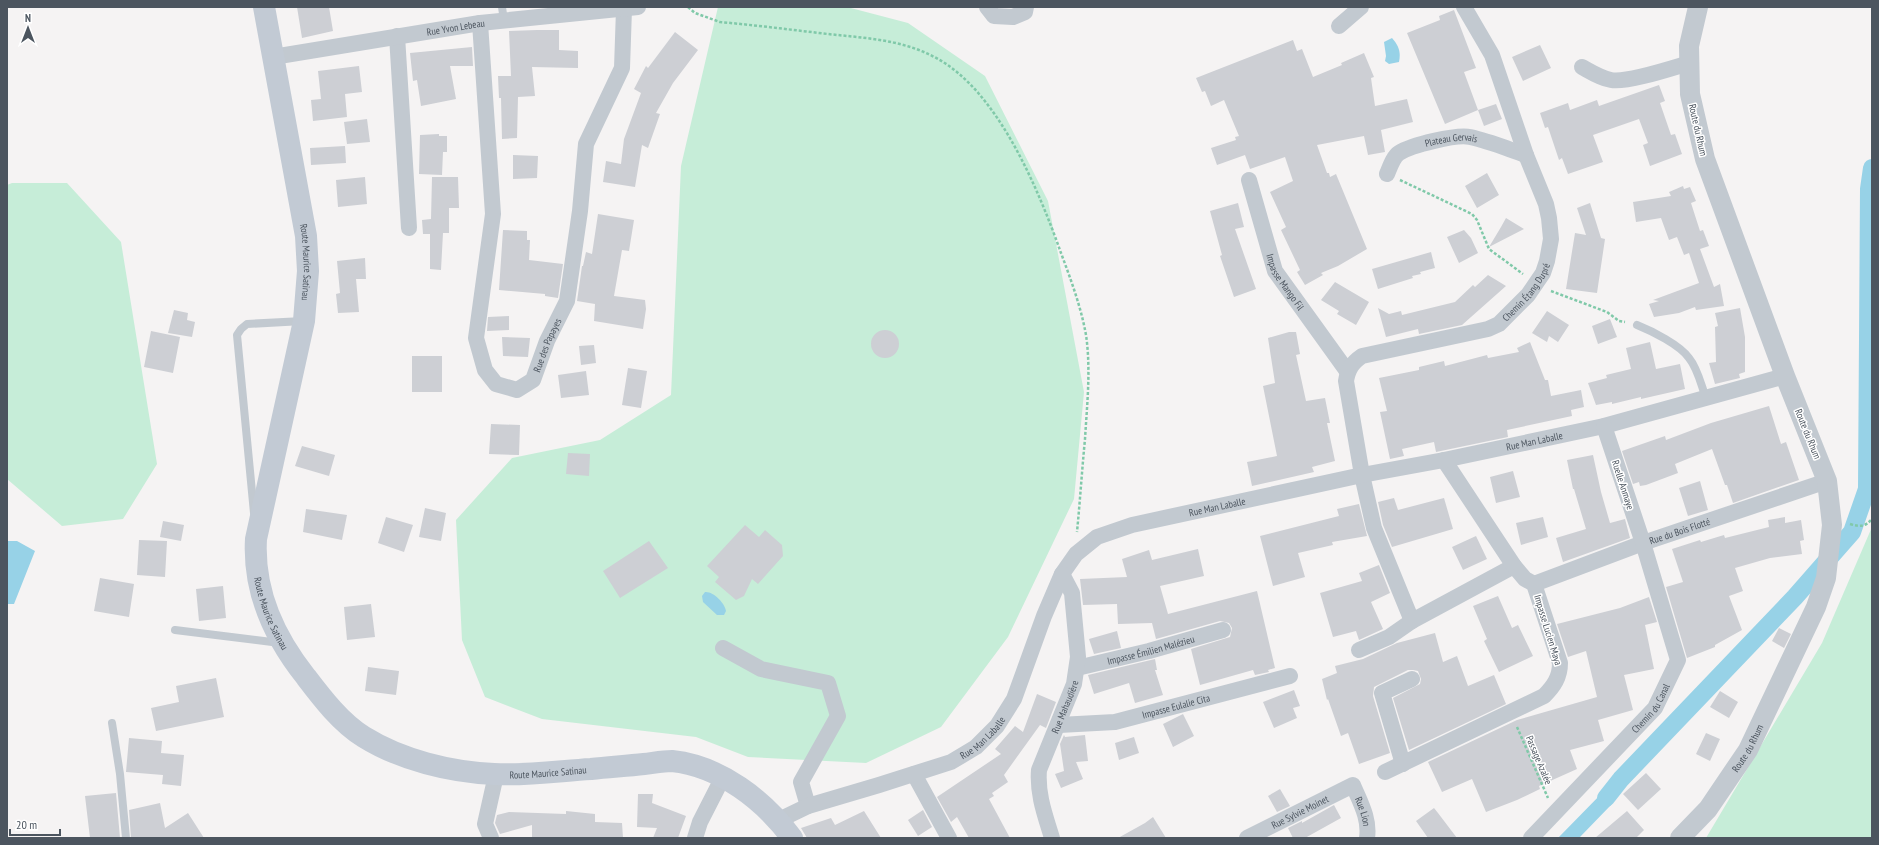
<svg xmlns="http://www.w3.org/2000/svg" width="1879" height="845" viewBox="0 0 1879 845" font-family="'PT Sans Narrow',sans-serif">
  <style>
    .green { fill: #c6edd8 }
    .water { fill: #97d2e7 }
    .lines { fill: none; stroke-linecap: round; stroke-linejoin: round }
    .canal { stroke: #97d2e7; stroke-width: 18 }
    .building { fill: #cdcfd4 }
    .path { stroke: #80c9a9; stroke-width: 2.5; stroke-dasharray: 3 2; stroke-linecap: butt }
    .service { stroke: #c2c9d0; stroke-width: 8 }
    .minor { stroke: #c2c9d0; stroke-width: 16 }
    .tertiary { stroke: #c2c9d0; stroke-width: 20 }
    .secondary { stroke: #c2cad4; stroke-width: 22 }
    .labels { text-anchor: middle; dominant-baseline: central; stroke-width: 3; stroke-linejoin: round; paint-order: stroke }
    .street-label { font-size: 10px; fill: #4c555f; stroke: #fff }
  </style>
  <rect width="100%" height="100%" fill="#f5f3f3"/>
  <path class="green" d="M718,7H847L908,23L985,76L1048,201L1084,392L1074,499L1008,637L941,727L866,763L748,757L696,737L542,719L485,697L462,640L456,520L512,458L600,440L671,395L681,166Z
    M12,183H67L121,242L157,464L123,519L62,526L7,479V185Z
    M1872,527V838H1706L1822,643Z"/>
  <path class="water" d="M1392,38C1399,46 1401,52 1399,62L1389,64L1385,61L1386,56L1384,42Z
    M7,541H17L35,551L14,604H7Z
    M705,592C713,591 725,603 726,611L724,615H717L703,602L702,596Z
    M1621,779L1618,794L1611,805L1579,838H1558L1604,791Z"/>
  <g class="lines">
    <path class="canal" d="M1606,798L1621,779L1795,597L1852,532L1867,489L1869,189L1872,168"/>
  </g>
  <path class="building" d="M297,7H329L333,31L302,38Z
    M1454,10L1476,68L1464,72L1478,110L1445,124L1407,33L1440,20L1439,16Z
    M537,30H559V50L578,51V68L532,67L535,96L518,97L517,138L502,139L501,98H499L498,76H511L509,31Z
    M675,32L698,50L673,83L656,113L660,114L648,148L642,145L635,187L603,182L606,161L621,164L624,139L641,93L634,89L646,66L648,68Z
    M1293,40L1297,51L1302,49L1313,77L1342,65L1341,63L1364,53L1374,77L1371,78L1375,106L1407,99L1413,122L1381,130L1385,152L1368,155L1364,136L1317,145L1327,173H1329L1330,177L1336,174L1367,249L1338,266L1321,273L1323,275L1305,285L1297,272L1300,270L1281,230L1286,227L1270,192L1293,181L1285,157L1250,169L1245,155L1217,165L1211,148L1236,140L1235,137L1239,136L1224,100L1211,106L1205,91L1202,92L1196,78Z
    M1540,45L1551,68L1523,81L1512,57Z
    M472,47L473,66H450L456,99L421,106L417,80L413,81L410,53Z
    M359,66L362,92L345,94L347,117L313,121L311,100L321,99L318,71Z
    M1659,85L1665,101L1660,103L1671,135L1675,134L1682,154L1650,166L1643,145L1648,143L1639,119L1593,135L1603,162L1568,174L1562,158L1559,160L1548,127L1545,128L1540,113L1568,103L1570,110L1597,100L1599,106Z
    M1496,104L1502,119L1484,126L1478,110Z
    M367,119L370,142L347,144L344,122Z
    M439,134V136H447V152H443L442,175L419,174L420,135Z
    M345,146L346,163L311,165L310,148Z
    M513,155L538,156L537,178L513,179Z
    M1487,173L1499,195L1477,208L1465,186Z
    M365,177L367,204L338,207L336,180Z
    M432,177H458L459,208H449V233H443L441,270L430,269V234H423L422,220L431,219Z
    M1683,186L1684,189L1690,187L1696,201L1691,203L1700,231L1703,230L1709,246L1700,249L1714,287L1720,284L1724,306L1696,310L1695,307L1679,313L1654,317L1649,304L1659,301L1653,300L1699,283L1689,253L1684,255L1677,237L1669,240L1661,218L1636,222L1633,202L1671,196L1669,192Z
    M1238,203L1244,227L1235,229L1256,289L1234,297L1220,256L1222,255L1210,211Z
    M1590,203L1601,238L1605,239L1597,293L1566,289L1575,233L1586,235L1577,208Z
    M598,214L634,220L629,251L622,250L614,296L645,300L646,309L643,329L594,321L595,304L577,301L582,266H583L586,252L592,254Z
    M1506,218L1524,229L1489,247L1501,227Z
    M503,230L527,231V240H530L529,260L563,264L558,298L545,296V294L499,290Z
    M1464,230L1471,238L1478,253L1459,263L1447,237Z
    M1431,252L1435,268L1420,272L1421,274L1412,276L1413,278L1378,289L1372,269Z
    M365,258L366,279H356L359,312L338,313L336,294L340,293L337,261Z
    M1488,275L1506,286L1462,325L1419,334L1418,329L1386,337L1378,308L1389,314L1401,311L1402,315L1455,302L1473,285L1475,287Z
    M1335,282L1369,302L1356,325L1337,314L1339,311L1321,300Z
    M1740,308L1745,337V372L1739,374L1740,378L1715,384L1709,363L1716,362L1715,327L1718,326L1715,313Z
    M174,310L188,313L187,320L195,322L192,337L168,333Z
    M1547,311L1569,325L1558,342L1549,336L1547,342L1532,333Z
    M509,316V330L487,331L488,317Z
    M1610,319L1617,337L1598,344L1592,326Z
    M871 344a14 14 0 1 1 28 0a14 14 0 1 1-28 0Z
    M151,331L180,337L173,373L144,367Z
    M1289,332H1296L1300,354L1296,355L1306,401L1325,398L1330,423H1327L1335,461L1312,467L1314,472L1252,486L1247,462L1277,456L1263,386L1275,383L1268,338Z
    M502,337L530,338L528,357L503,356Z
    M1530,342L1545,380H1548L1551,396L1581,390L1584,407L1571,410L1572,416L1507,430L1508,437L1436,452L1434,442L1402,449L1404,456L1390,459L1380,412L1387,411L1379,378L1419,370V367L1444,361L1445,366L1487,355L1488,358L1519,352L1517,348Z
    M1650,342L1656,369L1680,364L1685,389L1641,399V397L1612,404V402L1596,405L1588,383L1607,378L1606,375L1631,369L1626,348Z
    M594,345L596,363L581,365L579,346Z
    M412,356H442V392H412Z
    M628,368L647,371L641,408L622,405Z
    M586,371L589,395L561,398L558,375Z
    M1769,406L1781,444L1786,442L1799,480L1733,503L1727,485H1725L1712,449L1675,464L1678,473L1646,485L1640,486L1639,482L1633,484L1622,451L1665,436L1666,440L1711,423Z
    M491,424L520,425L519,455L489,454Z
    M302,446L335,455L329,476L295,466Z
    M568,453L590,454L589,476L566,474Z
    M1593,455L1601,492L1610,523L1625,519L1630,538L1563,562L1556,538L1586,529L1574,489H1573L1567,460Z
    M1513,471L1520,497L1496,503L1490,477Z
    M1700,481L1708,510L1688,516L1679,488Z
    M1394,498L1398,510L1444,498L1453,529L1392,547L1383,525L1378,502Z
    M1359,504L1367,536L1332,542L1333,545L1298,553L1305,577L1273,586L1260,536L1339,516L1337,509Z
    M425,508L446,513L441,541L419,537Z
    M306,509L347,515L342,540L303,532Z
    M386,517L413,525L404,552L378,543Z
    M1543,517L1548,537L1521,545L1516,523Z
    M1785,517V523L1801,520L1804,540L1800,541L1802,554L1770,558L1735,568L1743,591L1729,596L1742,630L1715,645V647L1687,658L1666,587L1683,582L1672,549L1700,540L1701,542L1724,535L1725,538L1769,527L1768,520Z
    M163,521L184,525L181,541L160,537Z
    M745,525L759,537L765,530L782,545L783,556L758,584L752,579L744,596L736,600L715,582L719,577L707,566Z
    M1476,536L1487,559L1463,570L1452,547Z
    M139,540L167,541L165,577L137,575Z
    M649,541L668,568L620,598L603,571Z
    M1198,549L1204,576L1160,586L1168,614L1257,591L1275,668L1268,670L1269,672L1255,675L1253,670L1200,685L1191,649L1230,637L1232,628L1229,623L1220,621L1156,639L1152,623L1118,624L1117,604L1083,605L1080,579L1127,577L1122,559L1149,550L1152,560Z
    M1379,565L1390,593L1371,602L1383,629L1359,640L1356,631L1333,637L1320,593L1362,581L1359,573Z
    M100,578L134,584L129,617L94,611Z
    M223,586L226,618L199,621L196,589Z
    M1498,596L1512,628L1518,625L1533,656L1499,672L1484,641L1487,639L1473,606Z
    M1649,597L1657,622L1645,625L1654,669L1624,675L1633,710L1598,720L1604,741L1570,750L1577,769L1539,786L1540,789L1517,800L1486,812L1472,779L1442,792L1428,762L1517,720L1597,697L1586,651L1568,657L1557,624L1620,608Z
    M371,604L375,637L347,640L344,607Z
    M1779,628L1791,634L1784,648L1772,641Z
    M1117,631L1121,648L1094,654L1089,639Z
    M1435,633L1443,662L1457,656L1468,686L1494,675L1506,704L1409,750L1393,698L1420,684L1421,679L1418,671L1413,670H1408L1374,687L1373,696L1390,753L1359,764L1348,733L1341,736L1328,699L1327,700L1322,679L1337,673L1335,666L1363,659L1397,643Z
    M1155,659L1157,670H1155L1163,695L1135,703L1129,683L1094,694L1088,675Z
    M368,667L399,671L396,695L365,691Z
    M216,678L224,717L156,731L151,708L179,702L176,686Z
    M1294,690L1300,706L1293,708L1297,718L1274,728L1263,702Z
    M1720,691L1738,702L1729,718L1710,707Z
    M1037,694L1056,702L1046,728L1040,725L1004,775L1008,782L992,793L994,796L989,799L1010,838H969L957,817L951,822L937,797L1001,754L995,749L1015,726L1023,732Z
    M1183,714L1194,736L1173,747L1163,724Z
    M1706,733L1720,739L1710,761L1696,754Z
    M1064,735L1065,737L1085,735L1088,761L1076,762L1083,779L1061,788L1055,774L1064,771L1060,744Z
    M1134,737L1139,753L1119,760L1115,743Z
    M129,738L162,741L161,753L184,755L181,786L162,784L163,775L126,772Z
    M1646,773L1661,789L1638,810L1623,794Z
    M1280,789L1290,806L1277,812L1268,796Z
    M116,793L120,838H90L85,796Z
    M638,794H653L652,803L686,816L678,838H653L657,828L637,827Z
    M160,803L165,828L188,813L204,838H131L129,810Z
    M1334,805L1341,818L1305,838H1293L1288,828L1302,821V823Z
    M1434,808L1438,813L1457,838H1428L1416,821Z
    M923,810L932,827L918,836L908,820Z
    M566,811L595,814V822L622,823L623,838H532V825L500,834L495,823L497,815L509,812L566,814Z
    M864,811L881,838H807L801,828L831,818L835,825Z
    M1627,811L1644,830L1636,838H1595Z
    M1153,817L1166,838H1118L1145,823Z"/>
  <g class="lines">
    <path class="path" d="M688,7L695,13L720,22C753,25 786,29 819,33C860,38 901,38 938,59C999,93 1039,191 1061,253C1071,280 1081,307 1086,335C1091,369 1087,405 1085,439C1082,470 1080,501 1077,532
      M1400,180L1472,214L1477,220L1489,249L1523,274
      M1551,291L1607,312L1619,321L1625,322
      M1850,524C1860,527 1865,527 1872,519
      M1517,727L1548,798"/>
    <path class="service" d="M502,7L504,21
      M1637,325C1652,331 1680,345 1689,358C1698,369 1701,385 1706,398
      M254,513L237,335L241,329L247,324L303,321
      M175,630L280,643
      M112,723L120,774L126,838"/>
    <g class="minor">
      <path d="M987,7L994,16L1013,17L1025,12L1026,7"/>
      <path id="s1" d="M480,23L493,214L476,338L485,370L496,384L517,390L533,380L547,341L567,301L580,211L586,144L622,68L624,9"/>
      <path d="M1339,26L1361,7"/>
      <path d="M397,36L409,228"/>
      <path id="s2" d="M273,57L480,23L638,7"/>
      <path d="M1582,67C1591,72 1600,78 1611,80C1627,83 1672,68 1689,63"/>
      <path id="s3" d="M1387,174C1390,167 1393,157 1399,153C1411,145 1457,134 1470,137C1489,141 1508,149 1526,155"/>
      <path id="s4" d="M1249,180L1275,271L1347,371"/>
      <path id="s5" d="M1534,584L1643,543L1827,481"/>
      <path id="s6" d="M1412,621L1374,528L1362,475L1346,381C1348,369 1352,363 1362,356L1488,329L1499,324L1528,295L1543,273L1547,261L1551,239L1549,218L1546,204L1526,155L1492,55L1464,7"/>
      <path d="M723,648L761,669L828,683L838,716L801,782L808,806"/>
      <path d="M1359,650L1389,637L1412,621L1514,566"/>
      <path id="s7" d="M1077,668L1149,651L1223,630"/>
      <path id="s8" d="M1059,725L1115,722L1290,676"/>
      <path d="M1403,764L1382,693L1412,679"/>
      <path d="M1385,772L1544,696C1554,686 1560,677 1560,663L1534,584L1525,579L1514,566L1444,460"/>
      <path d="M914,774L949,838"/>
      <path id="s9" d="M779,820L808,806L879,785L951,762L976,747L997,726L1014,699L1044,616L1062,574L1076,554L1097,537L1132,525L1362,475L1444,460L1604,426L1785,376"/>
      <path d="M491,838L485,824L496,775"/>
      <path d="M695,838L700,822L723,777"/>
      <path id="s10" d="M1052,838C1045,815 1037,794 1039,770L1074,684L1078,657L1072,593L1062,574"/>
      <path id="s11" d="M1247,838L1353,785C1360,802 1370,819 1367,838"/>
      <path id="s12" d="M1531,838L1655,708L1678,660L1643,543L1604,426"/>
    </g>
    <path class="tertiary" id="s13" d="M1680,838L1708,809L1748,750L1816,607L1826,578L1832,525L1827,481L1785,376L1705,159L1690,94L1689,46L1698,7"/>
    <path class="secondary" id="s14" d="M264,7L306,236L308,271L304,321L256,539C253,591 274,637 306,677C322,698 341,723 364,737C401,760 450,772 494,774C526,776 559,771 591,769C609,767 626,766 644,764C653,763 663,761 672,761C720,766 764,800 792,838"/>
  </g>
  <g class="labels">
    <g class="street-label">
      <text stroke="none"><textPath href="#s2" startOffset="185">Rue Yvon Lebeau</textPath></text>
      <text transform="translate(1698 130) rotate(77)">Route du Rhum</text>
      <text stroke="none"><textPath href="#s3" startOffset="79">Plateau Gervais</textPath></text>
      <text stroke="none"><textPath href="#s14" startOffset="259">Route Maurice Satinau</textPath></text>
      <text stroke="none"><textPath href="#s4" startOffset="109">Impasse Mango Fil</textPath></text>
      <text stroke="none"><textPath href="#s6" startOffset="464">Chemin Étang Dupré</textPath></text>
      <text stroke="none"><textPath href="#s1" startOffset="446">Rue des Papayes</textPath></text>
      <text transform="translate(1808 434) rotate(68)">Route du Rhum</text>
      <text stroke="none"><textPath href="#s9" startOffset="906">Rue Man Laballe</textPath></text>
      <text transform="translate(1623 485) rotate(72)">Ruelle Anmaye</text>
      <text stroke="none"><textPath href="#s9" startOffset="582">Rue Man Laballe</textPath></text>
      <text stroke="none"><textPath href="#s5" startOffset="155">Rue du Bois Flotté</textPath></text>
      <text stroke="none"><textPath href="#s14" startOffset="618">Route Maurice Satinau</textPath></text>
      <text transform="translate(1548 630) rotate(73)">Impasse Lucien Maya</text>
      <text stroke="none"><textPath href="#s7" startOffset="76">Impasse Émilien Malézieu</textPath></text>
      <text stroke="none"><textPath href="#s8" startOffset="119">Impasse Eulalie Cita</textPath></text>
      <text stroke="none"><textPath href="#s10" startOffset="138">Rue Mahaudière</textPath></text>
      <text stroke="none"><textPath href="#s12" startOffset="177">Chemin du Canal</textPath></text>
      <text stroke="none"><textPath href="#s9" startOffset="222">Rue Man Laballe</textPath></text>
      <text stroke="none"><textPath href="#s13" startOffset="113">Route du Rhum</textPath></text>
      <text transform="translate(1539 760) rotate(67)">Passage Azalée</text>
      <text stroke="none"><textPath href="#s14" startOffset="966">Route Maurice Satinau</textPath></text>
      <text stroke="none"><textPath href="#s11" startOffset="147">Rue Lion</textPath></text>
      <text stroke="none"><textPath href="#s11" startOffset="59">Rue Sylvie Moinet</textPath></text>
    </g>
  </g>
  <rect width="1879" height="845" fill="none" stroke="#4c555f" stroke-width="16"/>
  <g transform="translate(28 28)" stroke="#ffffff" stroke-width="3" paint-order="stroke">
  <path d="M0-3L7 15L0 10L-7 15Z" fill="#4c555f"/>
  <text y="-6" font-size="11" font-weight="bold" text-anchor="middle" fill="#4c555f">N</text>
  </g>
  <path d="M10 829v6h50v-6" fill="none" stroke="#4c555f" stroke-width="2"/>
  <text x="16" y="829" font-size="12" fill="#4c555f" stroke="#ffffff" stroke-width="3" paint-order="stroke">20 m</text>
</svg>
